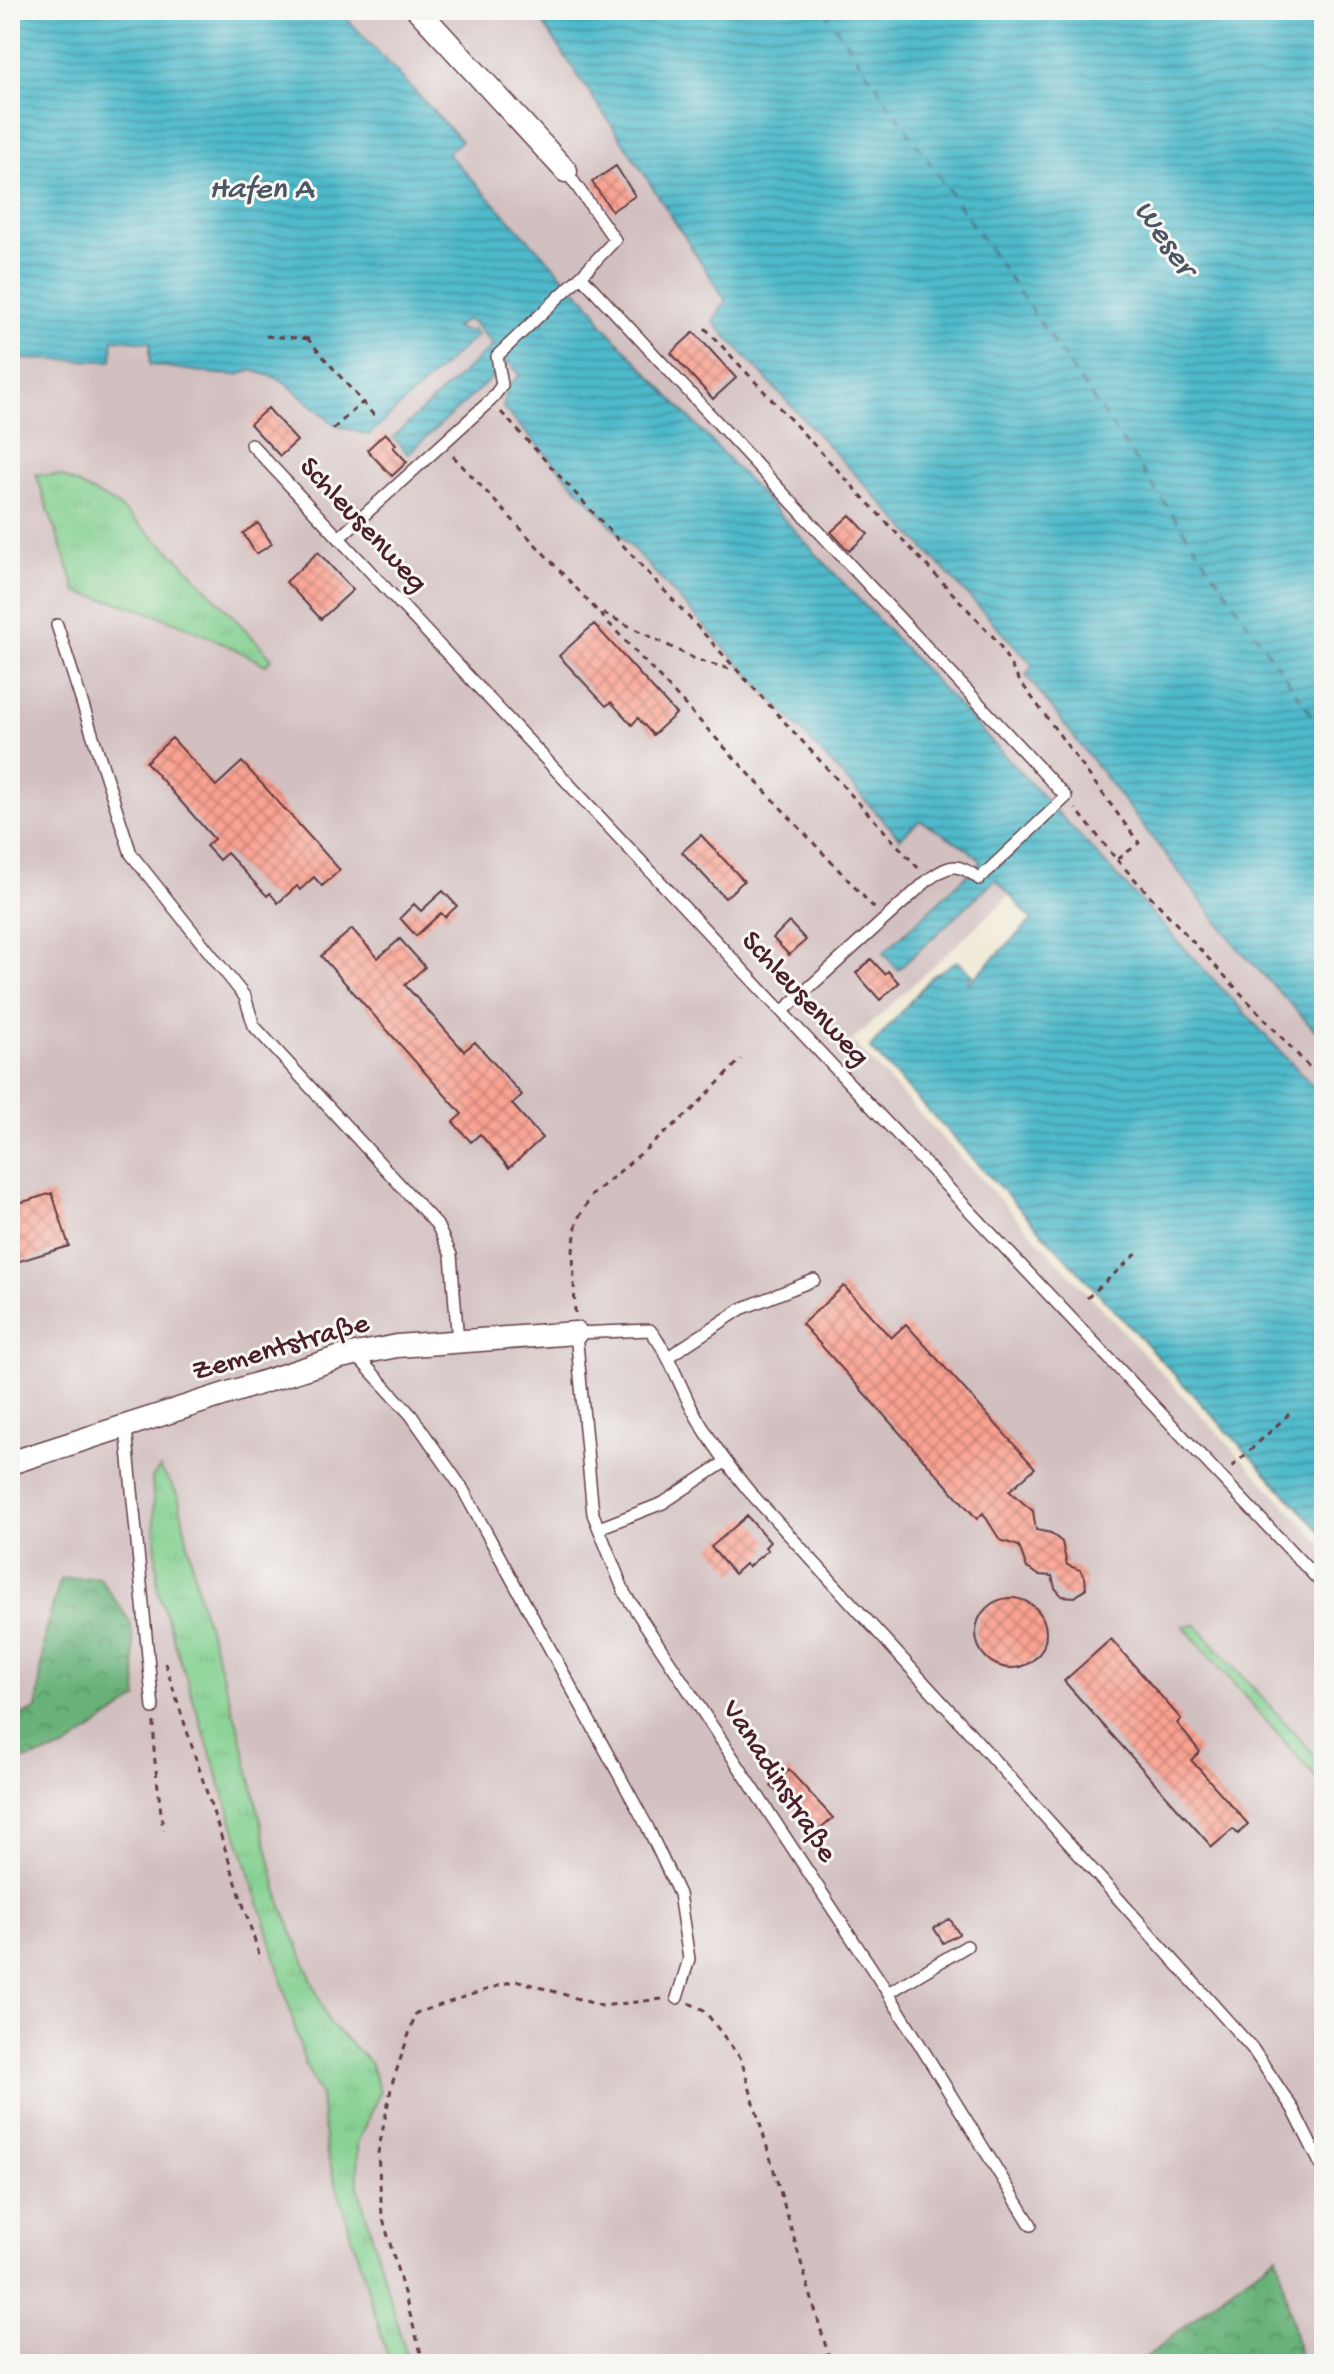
<svg xmlns="http://www.w3.org/2000/svg" width="1334" height="2374" viewBox="0 0 1334 2374" font-family="'Gochi Hand',sans-serif">
  <style>
    .industrial { fill: #d2bfc0 }
    .grass { fill: url(#grass-tufts); stroke: #66775c; stroke-width: 2 }
    .forest { fill: url(#forest-crowns); stroke: #596852; stroke-width: 2 }
    .water { fill: url(#water-rules); stroke: #4c6c7a; stroke-width: 2 }
    .lines { fill: none; stroke-linecap: round; stroke-linejoin: round }
    .ferry { stroke: #4b5563; stroke-width: 2; stroke-dasharray: 10 8; stroke-linecap: butt }
    .building { fill: url(#building-cross-hatch) }
    .lane-casing { stroke: #633d44; stroke-width: 14 }
    .street-casing { stroke: #633d44; stroke-width: 25 }
    .path { stroke: #633d44; stroke-width: 3; stroke-dasharray: 6 6; stroke-linecap: butt }
    .lane { stroke: #fff; stroke-width: 11 }
    .street { stroke: #fff; stroke-width: 22 }
    .labels { text-anchor: middle; dominant-baseline: central; stroke-width: 6; stroke-linejoin: round; paint-order: stroke }
    .street-label { font-size: 30px; fill: #4a1f2b; stroke: #f6f6f2 }
    .water-label { font-size: 32px; font-style: italic; fill: #4b5563; stroke: #f6f6f2 }
  </style>
  <defs>
    <pattern id="grass-tufts" width="24" height="20" patternUnits="userSpaceOnUse" patternTransform="scale(2)"><rect width="24" height="20" fill="#81cf8e"/><path d="M3 7l-1-3M5 7V3M7 7l1-3M15 17l-1-3M17 17v-4M19 17l1-3" fill="none" stroke="#71b17b"/></pattern>
    <pattern id="forest-crowns" width="20" height="18" patternUnits="userSpaceOnUse" patternTransform="scale(2)"><rect width="20" height="18" fill="#68b279"/><path d="M2 6a3 3 0 1 1 6 0M12 15a3 3 0 1 1 6 0" fill="none" stroke="#589063"/></pattern>
    <pattern id="water-rules" width="6" height="5" patternUnits="userSpaceOnUse" patternTransform="scale(2)"><rect width="6" height="5" fill="#4eb9ca"/><path d="M0 2.5h6" fill="none" stroke="#4396a4"/></pattern>
    <pattern id="building-cross-hatch" width="8" height="8" patternUnits="userSpaceOnUse" patternTransform="scale(2)"><rect width="8" height="8" fill="#faa291"/><path d="M0 0l8 8M0 8l8-8" fill="none" stroke="#cc8377"/></pattern>
  </defs>
  <rect width="100%" height="100%" fill="#f6f6f2"/>
  <filter id="ink" filterUnits="userSpaceOnUse"><feTurbulence type="fractalNoise" baseFrequency=".0125" numOctaves="2"/><feDisplacementMap in="SourceGraphic" scale="16" xChannelSelector="R" yChannelSelector="G"/><feConvolveMatrix kernelMatrix="1 2 1 2 8 2 1 2 1" color-interpolation-filters="sRGB"/></filter>
  <filter id="wash" filterUnits="userSpaceOnUse"><feTurbulence type="fractalNoise" baseFrequency=".006" numOctaves="4" result="noise"/><feDisplacementMap in="SourceGraphic" scale="32" xChannelSelector="R" yChannelSelector="G"/><feGaussianBlur stdDeviation="1.8" result="paint"/><feColorMatrix in="noise" values="0 0 0 0 0 0 0 0 0 0 0 0 0 0 0 0 0 1.4 0 .05"/><feComposite in="paint" operator="in"/></filter>
  <g filter="url(#wash)">
    <rect width="100%" height="100%" fill="#f0e8d3"/>
    <path class="industrial" d="M339,10H534L631,154L726,301L714,322L1034,666L1026,675L1238,948L1324,1040V1098L601,323L597,312L447,152L460,140Z
      M465,320L472,321L520,375L901,838L920,820L969,850L1010,895L852,1041L1324,1547V2364H10V359L111,361L113,339L151,342L238,375L252,370L282,380L337,426L469,332L454,328Z"/>
    <path class="grass" d="M36,474L62,476L117,505L180,560L272,658L266,665C206,634 144,605 77,593Z
      M160,1468L178,1495L199,1598L240,1733L280,1901L329,2023L370,2062L380,2092L357,2143L358,2187L409,2364H390L326,2150L321,2096L305,2064L265,1921L158,1591L152,1478Z
      M1196,1625L1324,1765V1787L1183,1626Z"/>
    <path class="forest" d="M99,1577L131,1623L138,1698L64,1749L10,1764V1720L37,1709L45,1631L61,1579Z
      M1277,2255L1301,2364H1139L1221,2296Z"/>
    <path class="water" d="M10,10H339L461,141L447,153L597,312L601,323L1324,1098V1535L870,1048L932,976L957,961L973,975L967,981L969,983L1032,920L996,879L898,970L883,953L981,862L969,850L920,820L900,838L503,408L507,387L520,375L509,362L408,454L393,437L493,345L472,321L465,320L455,328L469,332L473,330L477,335L369,435L337,426L282,380L252,370L238,375L217,374L150,365V342L113,339L112,361L10,359Z
      M534,10H1324V1040L1238,948L1026,675L1033,665L713,322L726,301L631,154Z"/>
    <g class="lines">
      <path class="ferry" d="M824,10L1324,733"/>
    </g>
    <g id="blocks">
      <path class="building" d="M616,166L635,196L612,211L592,182Z
        M694,332L736,378L713,399L671,353Z
        M268,408L297,441L280,456L250,424Z
        M385,433L396,444L393,447L407,462L392,476L367,450Z
        M850,515L868,534L849,551L831,532Z
        M258,523L272,544L256,554L243,533Z
        M318,552L353,590L321,619L286,582Z
        M594,624L676,714L653,735L638,718L632,725L611,702L606,706L559,656Z
        M172,738L216,786L242,762L340,870L322,886L314,877L300,890L297,886L278,903L270,893L267,896L227,853L219,860L206,846L214,839L146,762Z
        M701,835L744,881L725,898L682,852Z
        M443,891L457,906L445,917L441,913L416,936L400,918L414,904L421,911Z
        M789,922L806,940L789,955L773,938Z
        M352,929L378,958L400,939L425,967L405,985L464,1051L475,1042L522,1095L512,1104L542,1138L509,1168L480,1134L471,1142L453,1122L462,1114L321,956Z
        M871,959L885,974L888,971L899,983L880,1000L856,973Z
        M52,1193L69,1246L10,1264V1206Z
        M844,1286L891,1338L906,1324L1035,1468L1009,1491L1033,1511L1036,1530L1051,1533L1062,1542L1067,1565L1080,1570L1085,1577L1086,1588L1079,1594L1075,1597L1062,1596L1055,1588L1052,1576L1039,1575L1027,1568L1019,1546L1000,1540L983,1513L977,1519L802,1324Z
        M747,1516L770,1542L765,1547L768,1550L748,1567L745,1564L734,1574L711,1547Z
        M976 1633a35 35 0 1 1 70 0a35 35 0 1 1-70 0Z
        M1111,1639L1181,1719L1177,1723L1200,1752L1191,1760L1248,1824L1238,1834L1233,1829L1212,1847L1064,1681Z
        M789,1770L833,1818L815,1834L771,1786Z
        M950,1919L959,1934L943,1943L934,1928Z"/>
    </g>
  </g>
  <g filter="url(#ink)">
    <use href="#blocks" fill-opacity="0" stroke="#633d44" stroke-width="2"/>
    <g class="lines">
      <g class="lane-casing">
        <path id="lane" d="M581,276L1066,797L979,879C958,862 949,864 928,880L782,1012
          M251,444L782,1012L1324,1586
          M340,537L491,400L502,385L497,356L581,276L615,240L566,171
          M57,625L131,854L245,997L254,1026L437,1225L451,1255L458,1342
          M356,1355L411,1415L462,1488L647,1826L679,1894L689,1959L677,1998
          M668,1357L741,1309L814,1280
          M126,1428L153,1708
          M599,1528L663,1503L725,1462
          M888,1993L967,1946
          M1031,2225L888,1993L625,1594L593,1514L576,1333L650,1330C669,1354 678,1381 691,1407C707,1437 727,1464 748,1490L961,1723L1252,2048L1293,2109L1324,2171"/>
      </g>
      <g class="street-casing">
        <path id="street" d="M418,10L566,171
          M10,1463L341,1357L397,1346L576,1333"/>
      </g>
      <path class="path" d="M705,328L998,642L1017,677L1139,843L1117,860L1076,809
        M266,336L313,339
        M307,338L377,419
        M501,412L920,870
        M333,429L363,402
        M453,456L876,910
        M603,613L697,660L734,670
        M1117,860L1324,1083
        M1087,1298L1140,1251
        M575,1313L573,1251L577,1220L592,1195L692,1110L741,1059
        M1232,1467L1289,1414
        M165,1663L261,1960
        M154,1722V1753L163,1830
        M689,2003L704,2010L741,2059L831,2364
        M424,2364L382,2215L378,2153L392,2084L416,2013L516,1980L602,2006L662,1999"/>
      <use href="#lane" class="lane"/>
      <use href="#street" class="street"/>
    </g>
  </g>
  <g class="labels">
    <g class="street-label">
      <text transform="translate(362 526) rotate(47)">Schleusenweg</text>
      <text transform="translate(804 1000) rotate(47)">Schleusenweg</text>
      <text transform="translate(281 1349) rotate(-16)">Zementstraße</text>
      <text transform="translate(778 1782) rotate(57)">Vanadinstraße</text>
    </g>
    <g class="water-label">
      <text x="261" y="191">Hafen A</text>
      <text transform="translate(1163 239) rotate(55)">Weser</text>
    </g>
  </g>
  <rect width="1334" height="2374" fill="none" stroke="#f6f6f2" stroke-width="40"/>
</svg>
